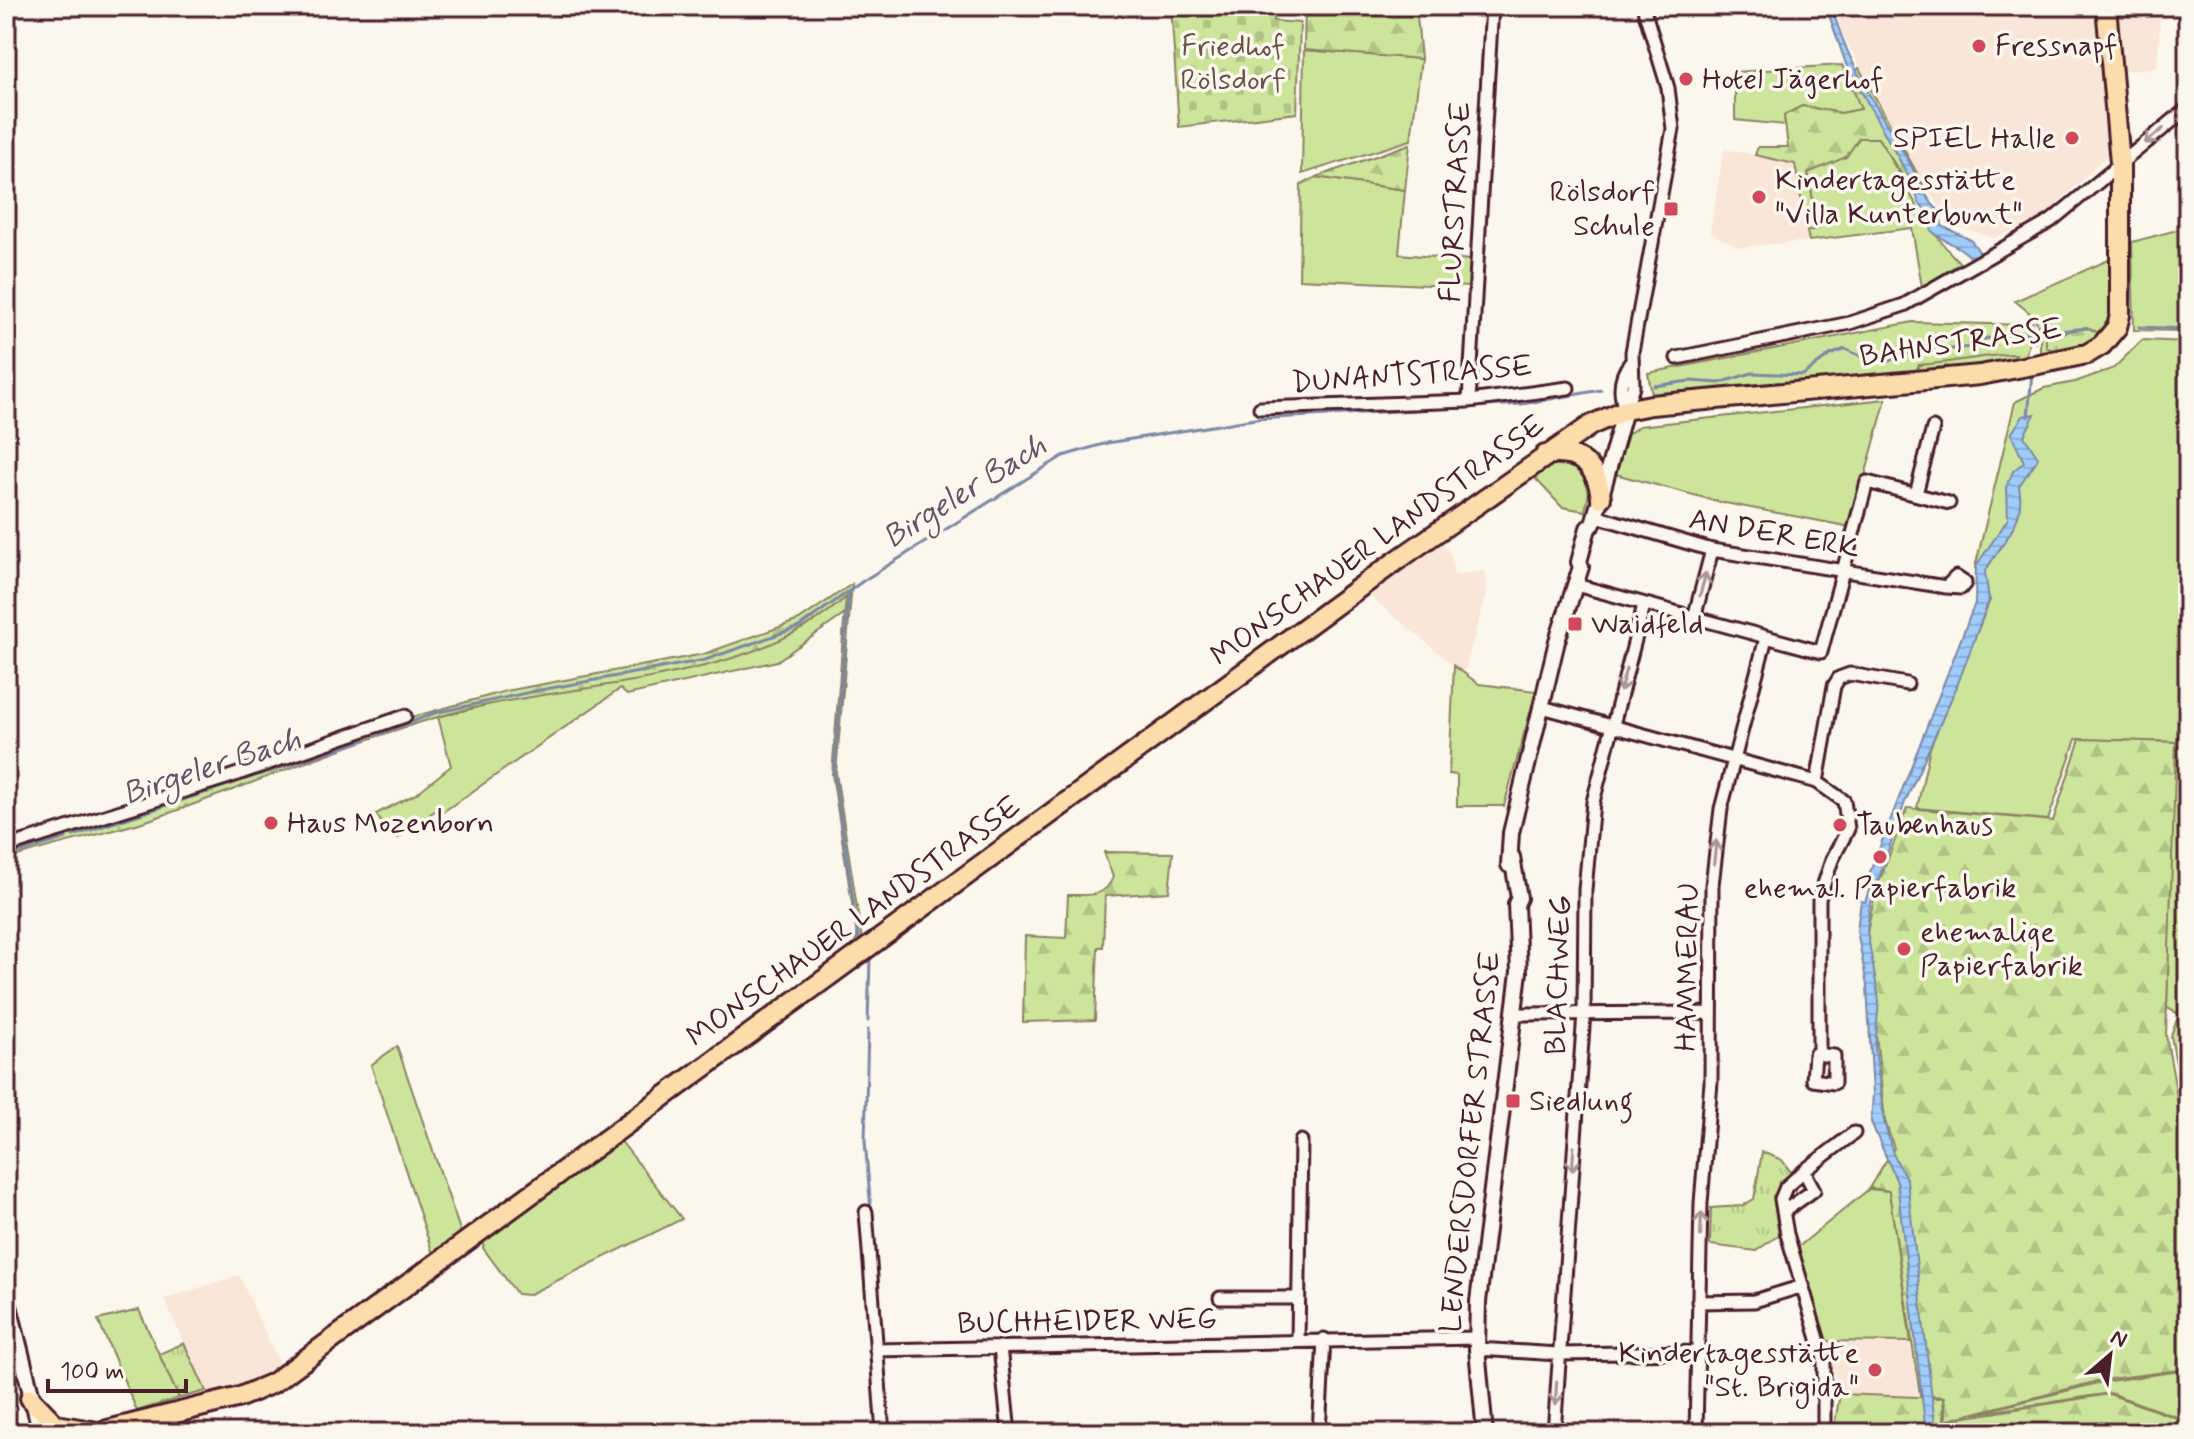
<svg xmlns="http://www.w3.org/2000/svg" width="2194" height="1439" viewBox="0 0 2194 1439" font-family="Mynerve,sans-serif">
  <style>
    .built { fill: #f9e6d8 }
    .green { fill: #cce59b; stroke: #8b8263; stroke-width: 2 }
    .forest { fill: url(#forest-firs); stroke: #8b8263; stroke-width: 2 }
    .cemetery { fill: url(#cemetery-stones); stroke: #8b8263; stroke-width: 2 }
    .park { fill: url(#park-tufts); stroke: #8b8263; stroke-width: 2 }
    .water { fill: url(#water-rules); stroke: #7d87a7; stroke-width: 2 }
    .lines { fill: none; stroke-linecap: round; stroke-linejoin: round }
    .stream { stroke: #7d87a7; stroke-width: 3 }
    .minor-casing { stroke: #4a1f2b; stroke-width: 17 }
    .tertiary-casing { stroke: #4a1f2b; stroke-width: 20 }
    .primary-casing { stroke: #4a1f2b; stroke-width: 24 }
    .minor { stroke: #fbf7ec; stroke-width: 11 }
    .tertiary { stroke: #fbf7ec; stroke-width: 14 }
    .primary { stroke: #fddcac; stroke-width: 18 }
    .oneway { stroke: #ab9695 }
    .poi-dot { fill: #d1495b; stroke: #fbf7ec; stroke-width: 3 }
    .labels { text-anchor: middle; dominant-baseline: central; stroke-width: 7; stroke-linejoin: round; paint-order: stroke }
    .park-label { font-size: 30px; fill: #6a5047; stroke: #fbf7ec }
    .poi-label { font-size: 30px; fill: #4a1f2b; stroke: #fbf7ec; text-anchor: start }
    .street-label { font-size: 30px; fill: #4a1f2b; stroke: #fbf7ec }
    .water-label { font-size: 32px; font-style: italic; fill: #645369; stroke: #fbf7ec }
  </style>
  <defs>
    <pattern id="forest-firs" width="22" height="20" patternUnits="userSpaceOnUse" patternTransform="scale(2)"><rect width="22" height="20" fill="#cce59b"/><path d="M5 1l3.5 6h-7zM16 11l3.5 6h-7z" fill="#b1c486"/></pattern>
    <pattern id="cemetery-stones" width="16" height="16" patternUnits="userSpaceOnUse" patternTransform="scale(2)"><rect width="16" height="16" fill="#cce59b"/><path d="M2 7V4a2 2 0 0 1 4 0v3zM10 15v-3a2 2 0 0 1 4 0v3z" fill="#b1c486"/></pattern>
    <pattern id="park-tufts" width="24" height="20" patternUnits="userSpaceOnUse" patternTransform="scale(2)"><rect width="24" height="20" fill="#cce59b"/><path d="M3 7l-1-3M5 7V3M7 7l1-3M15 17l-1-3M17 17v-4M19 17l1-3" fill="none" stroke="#b1c486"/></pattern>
    <pattern id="water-rules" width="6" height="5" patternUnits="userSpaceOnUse" patternTransform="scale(2)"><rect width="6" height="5" fill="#9fccfa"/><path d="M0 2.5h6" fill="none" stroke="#8aafd6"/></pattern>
  </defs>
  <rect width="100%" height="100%" fill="#fbf7ec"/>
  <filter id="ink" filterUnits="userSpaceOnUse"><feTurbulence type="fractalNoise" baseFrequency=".0125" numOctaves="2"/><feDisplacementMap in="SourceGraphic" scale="16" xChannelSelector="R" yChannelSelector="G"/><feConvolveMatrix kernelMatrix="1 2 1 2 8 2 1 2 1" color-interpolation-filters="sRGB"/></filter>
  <g filter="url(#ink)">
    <path class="built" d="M1835,6H2097L2109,153L2046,215L2015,229L1994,238L1952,225L1916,173L1840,29Z
      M2117,6H2161L2157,67L2124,71Z
      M1724,149L1795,163L1809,241L1738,247L1710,232Z
      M1440,539L1451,555L1454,575L1484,571L1487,590L1464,674L1365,592Z
      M239,1275L280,1366L257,1380L207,1394L164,1299Z
      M1827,1341L1911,1342L1918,1396L1840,1394V1380L1836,1379Z"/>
    <path class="green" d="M1304,50L1421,59L1411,140L1302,174Z
      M1842,65L1862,109L1841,113L1802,106L1784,115L1785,125L1735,120V72Z
      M1859,138H1878C1905,180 1923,227 1960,263L1922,287L1912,228L1809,241L1807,231L1818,229L1808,172L1846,157Z
      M1316,177L1405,190L1399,254L1471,260L1470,287L1299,279L1301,185Z
      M2188,227V331L2134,330L2132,242Z
      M2113,258C2113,285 2119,312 2101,334L2086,327L2068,332L2057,353L2040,352C2041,322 2038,319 2015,301Z
      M1913,322L2028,325L2030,339L2025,358L2015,360L1919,365L1915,374L1652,395L1648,373Z
      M2142,340L2188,342V1129L2171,1036L2179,1014L2167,1008L2175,742L2076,739L2048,820L1917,808L1930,748L1990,600L1975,568L2015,402L2044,388L2075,382L2114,368Z
      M1886,399L1851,527L1720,502L1615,474L1628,434L1639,426Z
      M1558,462L1579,464L1591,484L1585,511L1562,507L1532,475Z
      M847,596L845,614L777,661L627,695L620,689L440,814L436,810L398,838L387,831L376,814L416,794L451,766L438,717C471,709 505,700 538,693C642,674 765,671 847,596Z
      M1454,666L1479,684L1536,691L1504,806H1457V775L1449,774Z
      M397,1046L461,1233L433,1254L371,1065Z
      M620,1140L682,1219L528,1295L517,1294L483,1248L485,1234Z
      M1869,1189L1889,1191L1911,1342L1827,1341L1797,1248Z
      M139,1310L179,1398L137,1411L98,1320Z
      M2188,1370V1421L2110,1393L1974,1414L2102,1382Z"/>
    <path class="forest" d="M1305,7L1417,16L1421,59L1304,50Z
      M1859,68L1923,184L1910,188L1878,138H1859L1846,157L1808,173L1818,229L1807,231L1795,164L1755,155L1758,147H1788L1784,115L1802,106L1841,113L1861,109L1848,77Z
      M1410,144L1405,190L1316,177Z
      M2086,327L2101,334C2085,347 2066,357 2046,347V337Z
      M2016,354L2015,360L1915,374L1919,365C1954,363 1981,355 2016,354Z
      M852,584L836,773L862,939L854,945L857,936L832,774L846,597C743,690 566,679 438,717C341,745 247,787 152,819C104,835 54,843 6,860V852L405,719L506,691L704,654L799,620Z
      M2080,739L2176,742L2166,1035L2188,1158V1369L2102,1380L1948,1420L2109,1394L2188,1422V1433H1948L1944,1397L1920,1395L1889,1191L1869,1188L1894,1148L1885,1121L1866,938L1875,893L1907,808L2053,821Z
      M1104,852L1173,853L1169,892L1105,896L1103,947H1098L1095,1020L1023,1022L1025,936L1066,938L1068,895C1088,895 1105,898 1113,877Z
      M1840,1394L1943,1398L1945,1433H1833Z"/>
    <path class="cemetery" d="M1171,6H1274V21L1300,23L1297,113L1179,127Z"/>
    <path class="park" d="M1762,1152L1782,1160L1793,1175L1773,1196L1779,1235L1756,1251L1710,1245L1711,1208L1742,1206L1754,1199Z
      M184,1343L206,1391L179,1398L159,1354Z"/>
    <path class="water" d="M1826,6H1832C1847,68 1888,122 1917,177C1925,192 1927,200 1940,212L1942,226L1971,240L1980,253L1971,258C1960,244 1943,243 1931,230L1933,217L1919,203L1910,179L1846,64Z
      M2035,414L2024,436L2038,458L2019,486C2026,524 2003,540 1985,572L1989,600L1957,686L1905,802L1870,904L1867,931L1879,1000L1875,1047L1884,1121L1893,1154L1907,1180L1936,1433H1926L1897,1182L1871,1122L1873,1094L1867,986L1857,930L1861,901L1865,902L1870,887L1865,885L1975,603L1976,566L2008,519L2007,487L2013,471L2024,462L2011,434L2023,416Z"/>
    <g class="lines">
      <path class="stream" d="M2032,322L2035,342
        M2139,327L2188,329
        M1654,386L1690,381L1719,383L1752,373L1803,375L1830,355L1845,349L1872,361L1887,362L1904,354L1972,347L1987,338L2001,340L2042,329L2049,332L2088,328
        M2028,417L2032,373
        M849,591L834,773L859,941
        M380,734L435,713L535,691L705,660L799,627L863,581L1063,456L1107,443L1255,419L1522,404L1601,390
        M73,836L365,740
        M6,857L66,838
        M868,1021L870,959
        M868,1030L865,1141L871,1210"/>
      <g class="minor-casing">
        <path id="minor" d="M1677,358L1850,323L1904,305L2051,221L2188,108
          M1469,401L1492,6
          M1260,408L1469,401L1568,388
          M1625,410L1633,387L1632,352L1673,129L1668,88L1643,6
          M1625,410C1619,393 1619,376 1631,362
          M1916,494L1933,428
          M1596,516L1712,550L1946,587L1961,588L1965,583L1956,577L1946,587
          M1576,585L1821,652L1867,482L1949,503
          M1694,618L1712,550
          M1542,707L1817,782L1844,801L1848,829L1832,860L1819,899V1054
          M1817,782L1834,686L1839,678L1850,674L1907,684
          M6,847L226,778L405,716
          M1514,1014L1710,1013
          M1815,1054L1834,1056V1083L1813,1080Z
          M866,1212L883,1433
          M1783,1212L1814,1190L1804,1171
          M1220,1298H1298
          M1698,1302L1754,1301L1803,1286
          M1298,1341L1301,1141
          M1000,1347L1009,1433
          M1477,1349L1558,1354L1697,1352
          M876,1350L1477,1338
          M1319,1433L1324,1339
          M1554,1433L1584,1013L1585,890L1593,802L1644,605
          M1696,1433L1701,1203L1711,1082L1712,885L1721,809L1766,638
          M1824,1433V1359L1787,1234L1781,1199L1786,1187L1804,1171L1854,1133"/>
      </g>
      <g class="tertiary-casing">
        <path id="tertiary" d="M1509,865L1511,833L1557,641L1581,567L1579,562L1588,528L1593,524L1625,410
          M6,1294L41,1433
          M1485,1433L1477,1349L1478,1302L1519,972L1516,904L1519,898L1512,857"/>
      </g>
      <g class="primary-casing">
        <path id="primary" d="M1545,455C1579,450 1597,465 1601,498
          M30,1398L56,1425L98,1432
          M96,1433L240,1397L273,1383L1389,566L1591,425L1625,410L1651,405L1980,375L2039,364L2087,354L2102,345L2117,327L2120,315V163L2106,6"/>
      </g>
      <use href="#minor" class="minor"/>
      <use href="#tertiary" class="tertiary"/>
      <use href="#primary" class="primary"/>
    </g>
    <defs><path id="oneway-shaft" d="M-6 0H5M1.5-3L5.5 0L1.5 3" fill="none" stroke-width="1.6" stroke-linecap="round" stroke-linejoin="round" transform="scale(2)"/></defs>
    <g class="oneway">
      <use href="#oneway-shaft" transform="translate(2154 136) rotate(141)"/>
      <use href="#oneway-shaft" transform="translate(1703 584) rotate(-75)"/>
      <use href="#oneway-shaft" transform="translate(1623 680) rotate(105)"/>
      <use href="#oneway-shaft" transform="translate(1715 852) rotate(-84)"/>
      <use href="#oneway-shaft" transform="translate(1573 1159) rotate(94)"/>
      <use href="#oneway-shaft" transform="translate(1701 1224) rotate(-88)"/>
      <use href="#oneway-shaft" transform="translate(1556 1393) rotate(93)"/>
    </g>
  </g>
  <g class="poi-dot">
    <circle cx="1979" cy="46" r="8"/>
    <circle cx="1686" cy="79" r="8"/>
    <circle cx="2072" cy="138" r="8"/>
    <circle cx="1759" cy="197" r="8"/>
    <rect x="1663" y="201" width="16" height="16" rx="4"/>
    <rect x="1567" y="616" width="16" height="16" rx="4"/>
    <circle cx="271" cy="823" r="8"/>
    <circle cx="1840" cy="825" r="8"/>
    <circle cx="1880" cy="857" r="8"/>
    <circle cx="1904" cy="949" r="8"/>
    <rect x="1505" y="1093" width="16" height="16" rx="4"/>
    <circle cx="1875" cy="1370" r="8"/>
  </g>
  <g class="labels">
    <g class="park-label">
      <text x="1233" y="46">Friedhof<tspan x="1233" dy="34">Rölsdorf</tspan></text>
    </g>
    <g class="poi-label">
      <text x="1995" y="46">Fressnapf</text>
      <text x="1702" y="79">Hotel Jägerhof</text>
      <text x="2056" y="138" text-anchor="end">SPIEL Halle</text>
      <text x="1775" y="180">Kindertagesstätte<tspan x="1775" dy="34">"Villa Kunterbunt"</tspan></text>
      <text x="1655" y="192" text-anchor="end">Rölsdorf<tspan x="1655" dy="34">Schule</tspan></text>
      <text x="1591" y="624">Waidfeld</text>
      <text x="287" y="823">Haus Mozenborn</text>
      <text x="1856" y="825">Taubenhaus</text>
      <text x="1880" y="888" text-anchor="middle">ehemal. Papierfabrik</text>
      <text x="1920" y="932">ehemalige<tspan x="1920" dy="34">Papierfabrik</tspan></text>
      <text x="1529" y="1101">Siedlung</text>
      <text x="1859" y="1353" text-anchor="end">Kindertagesstätte<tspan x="1859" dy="34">"St. Brigida"</tspan></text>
    </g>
    <g class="street-label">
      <text transform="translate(1456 202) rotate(-87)">FLURSTRASSE</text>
      <text transform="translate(1961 343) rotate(-8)">BAHNSTRASSE</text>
      <text transform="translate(1412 375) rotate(-4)">DUNANTSTRASSE</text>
      <text transform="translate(1774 534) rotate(10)">AN DER ERK</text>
      <text transform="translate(1378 541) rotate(-36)">MONSCHAUER LANDSTRASSE</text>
      <text transform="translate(854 922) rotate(-36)">MONSCHAUER LANDSTRASSE</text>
      <text transform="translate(1688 967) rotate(-89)">HAMMERAU</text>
      <text transform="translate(1559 975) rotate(-88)">BLACHWEG</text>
      <text transform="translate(1471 1142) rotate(-84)">LENDERSDORFER STRASSE</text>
      <text transform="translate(1087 1322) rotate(-1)">BUCHHEIDER WEG</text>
    </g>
    <g class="water-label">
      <text transform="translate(965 492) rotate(-32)">Birgeler Bach</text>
      <text transform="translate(212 767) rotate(-18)">Birgeler Bach</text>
    </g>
  </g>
  <rect width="2194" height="1439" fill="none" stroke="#fbf7ec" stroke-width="32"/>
  <rect x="16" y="16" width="2162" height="1407" fill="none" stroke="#4a1f2b" stroke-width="3" filter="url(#ink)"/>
  <g transform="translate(2110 1355) rotate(28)" stroke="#fbf7ec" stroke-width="6" paint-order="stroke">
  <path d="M0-6L14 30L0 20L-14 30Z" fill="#4a1f2b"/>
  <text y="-12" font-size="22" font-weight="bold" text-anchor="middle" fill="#4a1f2b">N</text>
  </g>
  <path d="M48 1379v12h138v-12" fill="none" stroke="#4a1f2b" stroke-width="4"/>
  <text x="60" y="1379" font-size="24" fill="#4a1f2b" stroke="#fbf7ec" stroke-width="6" paint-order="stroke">100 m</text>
</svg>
